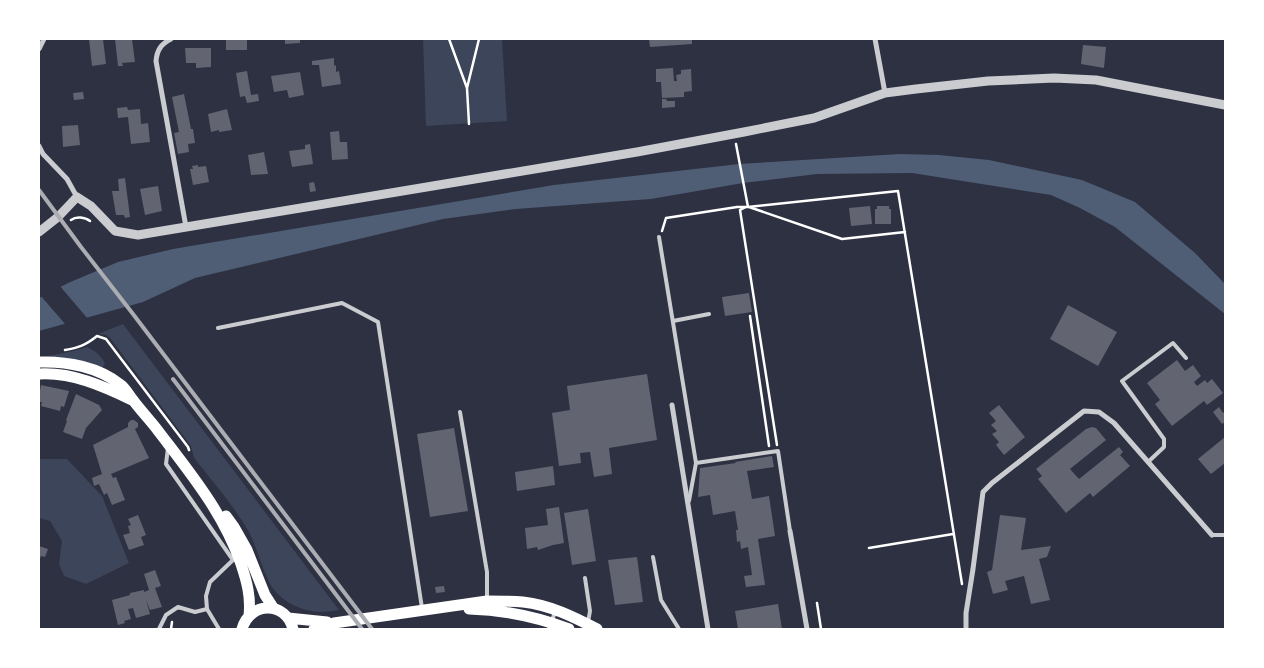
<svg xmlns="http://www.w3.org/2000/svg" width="1264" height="668" viewBox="0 0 1264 668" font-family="Mulish,sans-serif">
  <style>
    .green { fill: #3c4559 }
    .water { fill: #4f5d75 }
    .pier { fill: #2d3142 }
    .building { fill: #626471 }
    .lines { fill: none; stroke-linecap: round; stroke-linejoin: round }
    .path { stroke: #fff; stroke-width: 2.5 }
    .service { stroke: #caccd0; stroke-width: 4 }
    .minor { stroke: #caccd0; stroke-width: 5 }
    .tertiary { stroke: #caccd0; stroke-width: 9 }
    .primary { stroke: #fff; stroke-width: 11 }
    .rail { stroke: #abadb3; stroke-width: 4 }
  </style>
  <rect width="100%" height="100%" fill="#2d3142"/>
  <path class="green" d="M423,39H502L507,121L426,126Z
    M123,324L339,610C333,611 326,612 320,612C300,611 279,601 269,582C261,566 257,548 249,532C234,506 213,482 194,458L191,446L110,338L106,335L98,334Z
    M87,347C95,350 100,355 105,363L102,369L39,358L73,351Z
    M39,459H67L102,496L129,563L86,584L64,576L59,564L62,541L50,521L39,518Z"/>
  <path class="water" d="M900,154L939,155L989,160L1082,180L1135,202L1195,253L1225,284V314L1115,227L1080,208L1051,195L912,173L817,174L743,183L651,199L516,209L443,219L195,278L143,302L39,331V298L68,283L118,262L173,249L554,185L739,164Z"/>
  <path class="pier" d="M59,285L88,319L66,325L40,295Z"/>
  <path class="building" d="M89,39H103L106,64L92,66Z
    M115,39H132L135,62L122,63L123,66H118Z
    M226,39H247V50H226Z
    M285,39H300V43L285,44Z
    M649,39H692V44L650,47Z
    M1083,45L1106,47L1104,68L1081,64Z
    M185,48H211V67L196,68V63H186Z
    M334,58V66L336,65V72L339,71L341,84L322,87L319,65H312V61Z
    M673,68L674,81H677L676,75L681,74V70L691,69L692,91L684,92V97L662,98L661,82H656V69Z
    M247,71L251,95L258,94L259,101L247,103L245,96L240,97L236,73Z
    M300,72L304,95L289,98L287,90L274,92L271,76Z
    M83,92L84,99L74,100L73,93Z
    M184,94L191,129H193L195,143L188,144L189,152L178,154L174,133L179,132L172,97Z
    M662,99H666L667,101H675V107L662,108Z
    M127,107L128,110L140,109L141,124L148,123L150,142L131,144L128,117L118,118L117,108Z
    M227,109L232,130L219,132V130L211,132L208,114Z
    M78,125L80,145L63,147L62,126Z
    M339,131L340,142H347L348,159L332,160L330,132Z
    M310,144L313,164L292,167L289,151L305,149V145Z
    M264,152L268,174L251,175L248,155Z
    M198,165V167L206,166L209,182L193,185L190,169H193L192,166Z
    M125,178L130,217L125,218L124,215H116L112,191H119L118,179Z
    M314,182L316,191L310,192L309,183Z
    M158,186L162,211L145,215L140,189Z
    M870,206L872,224L851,226L849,208Z
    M877,206H889V209H891V224H875V209H877Z
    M749,293L752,312L725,316L722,297Z
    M1068,305L1117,332L1098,366L1050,339Z
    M1177,360L1185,371L1193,365L1201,376L1194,382L1197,386L1205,380L1207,383L1212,379L1223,393L1207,405L1204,401L1172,426L1155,404L1160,400L1147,383Z
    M647,374L657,440L609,448L612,474L594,477L590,452L580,453L581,463L559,466L552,413L570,410L567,386Z
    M41,385L69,391L64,407L61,406L60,411L41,406L42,402H39V396Z
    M76,394L99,405L102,410L86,428L82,439L63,432L67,421L66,420Z
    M999,405L1025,437L1004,455L996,445L999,442L992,434L997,431L991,425L996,421L989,413Z
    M1219,407L1223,413L1225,411V422L1222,424L1213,412Z
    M131,420H134L138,423V427L135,429L149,458L111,474L113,478L116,477L125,500L112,505L107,493L104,495L99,484L94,486L92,478L102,474L93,445L128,427V423Z
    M1092,427L1096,428L1106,440L1070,469L1079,479L1119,447L1123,452L1120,455L1130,466L1093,497L1090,493L1066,513L1038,479L1042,476L1036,469L1086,429Z
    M454,428L468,511L430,517L417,434Z
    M1225,437V463L1211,474L1198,459Z
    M772,456L774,467L747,471L752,499L769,496L775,536L758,539L765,585L746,587L744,576L752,575L748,547L741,549L740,541L737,542L736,530H738L735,511L713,515L710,495L698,497L700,468L736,463L735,462Z
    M553,466L555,485L517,491L515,472Z
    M559,507L564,543L553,545L538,550L537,547L527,549L525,528L548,525L546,509Z
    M588,509L596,561L572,565L564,513Z
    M138,515L146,535L141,537L144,545L129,550L123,535L130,533L128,526L131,525L128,519Z
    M1000,515L1026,518L1021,550L1051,546L1047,557L1039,559L1050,600L1031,604L1024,576L1005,581L1008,590L993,594L987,572L992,570Z
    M39,546L48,549L45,557L41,556L39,561Z
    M637,557L643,602L615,605L608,560Z
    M155,570L161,586L155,588L162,607L150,610L146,600L150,614L136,618L133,608L128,609L131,619L124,621L125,623L118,625L112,600L130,595V593L144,590V592L149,590L144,574Z
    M444,586L445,592L436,593L435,587Z
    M778,604L782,629H738L735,611Z"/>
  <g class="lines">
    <path class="path" d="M449,39L467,88L479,39
      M467,88L469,124
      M736,144L748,207
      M746,207L740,210L777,445
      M749,207L842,239L905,232
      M71,220C76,216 85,217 90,221
      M662,231L666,218L737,207H748L898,191L962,584
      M750,316L769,446
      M65,350C78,348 86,345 97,336L106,339L188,447L189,450
      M869,548L953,534
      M817,603L821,629
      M171,629L172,622"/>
    <path class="service" d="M659,237L696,463L689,501
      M673,321L709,314
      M218,328L342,303L378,322L422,608
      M460,412L487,572V600
      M168,448L166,464L233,560
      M1148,462L1164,447V439L1122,381L1173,343L1186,358
      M696,463L778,451L790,531
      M1212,535H1225
      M653,557L661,600L679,629
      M585,578L590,611L588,622
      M159,629L166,615L178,607L195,612L207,609
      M219,629L207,609L206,596L210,582L233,560
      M549,629L555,612"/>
    <path class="minor" d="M171,39C161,44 157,50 156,61L186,227
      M875,39L885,93
      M39,49L44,39
      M39,146L43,154L67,179L77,197
      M672,405L708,629
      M790,531L807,629
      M966,629V613L973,569L983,492L992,483L1084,411L1099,412L1114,423L1212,535"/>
    <path class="tertiary" d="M39,232L58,217L77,197L91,206L115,231L138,235L637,152L744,132L814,118L885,93L916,89L988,81L1054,78L1096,80L1225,105"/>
    <path class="primary" d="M39,362C67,361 99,367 121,385C126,389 129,395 133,400C141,411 151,421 159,432C191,474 224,514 241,564C247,582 251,597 249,616
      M39,374C72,372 103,386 132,400
      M226,516L234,527L247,550L265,595L274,609
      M469,609C504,610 537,617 569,629
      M288,618L327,622
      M242,629C250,601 286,601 293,629
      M314,629L334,623L487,601C499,601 511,601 523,602C550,605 574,617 597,629"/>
    <path class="rail" d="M39,190L81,247L133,314L372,629
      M173,379L362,629"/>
  </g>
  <rect width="1264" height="668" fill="none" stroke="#ffffff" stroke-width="80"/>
</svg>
